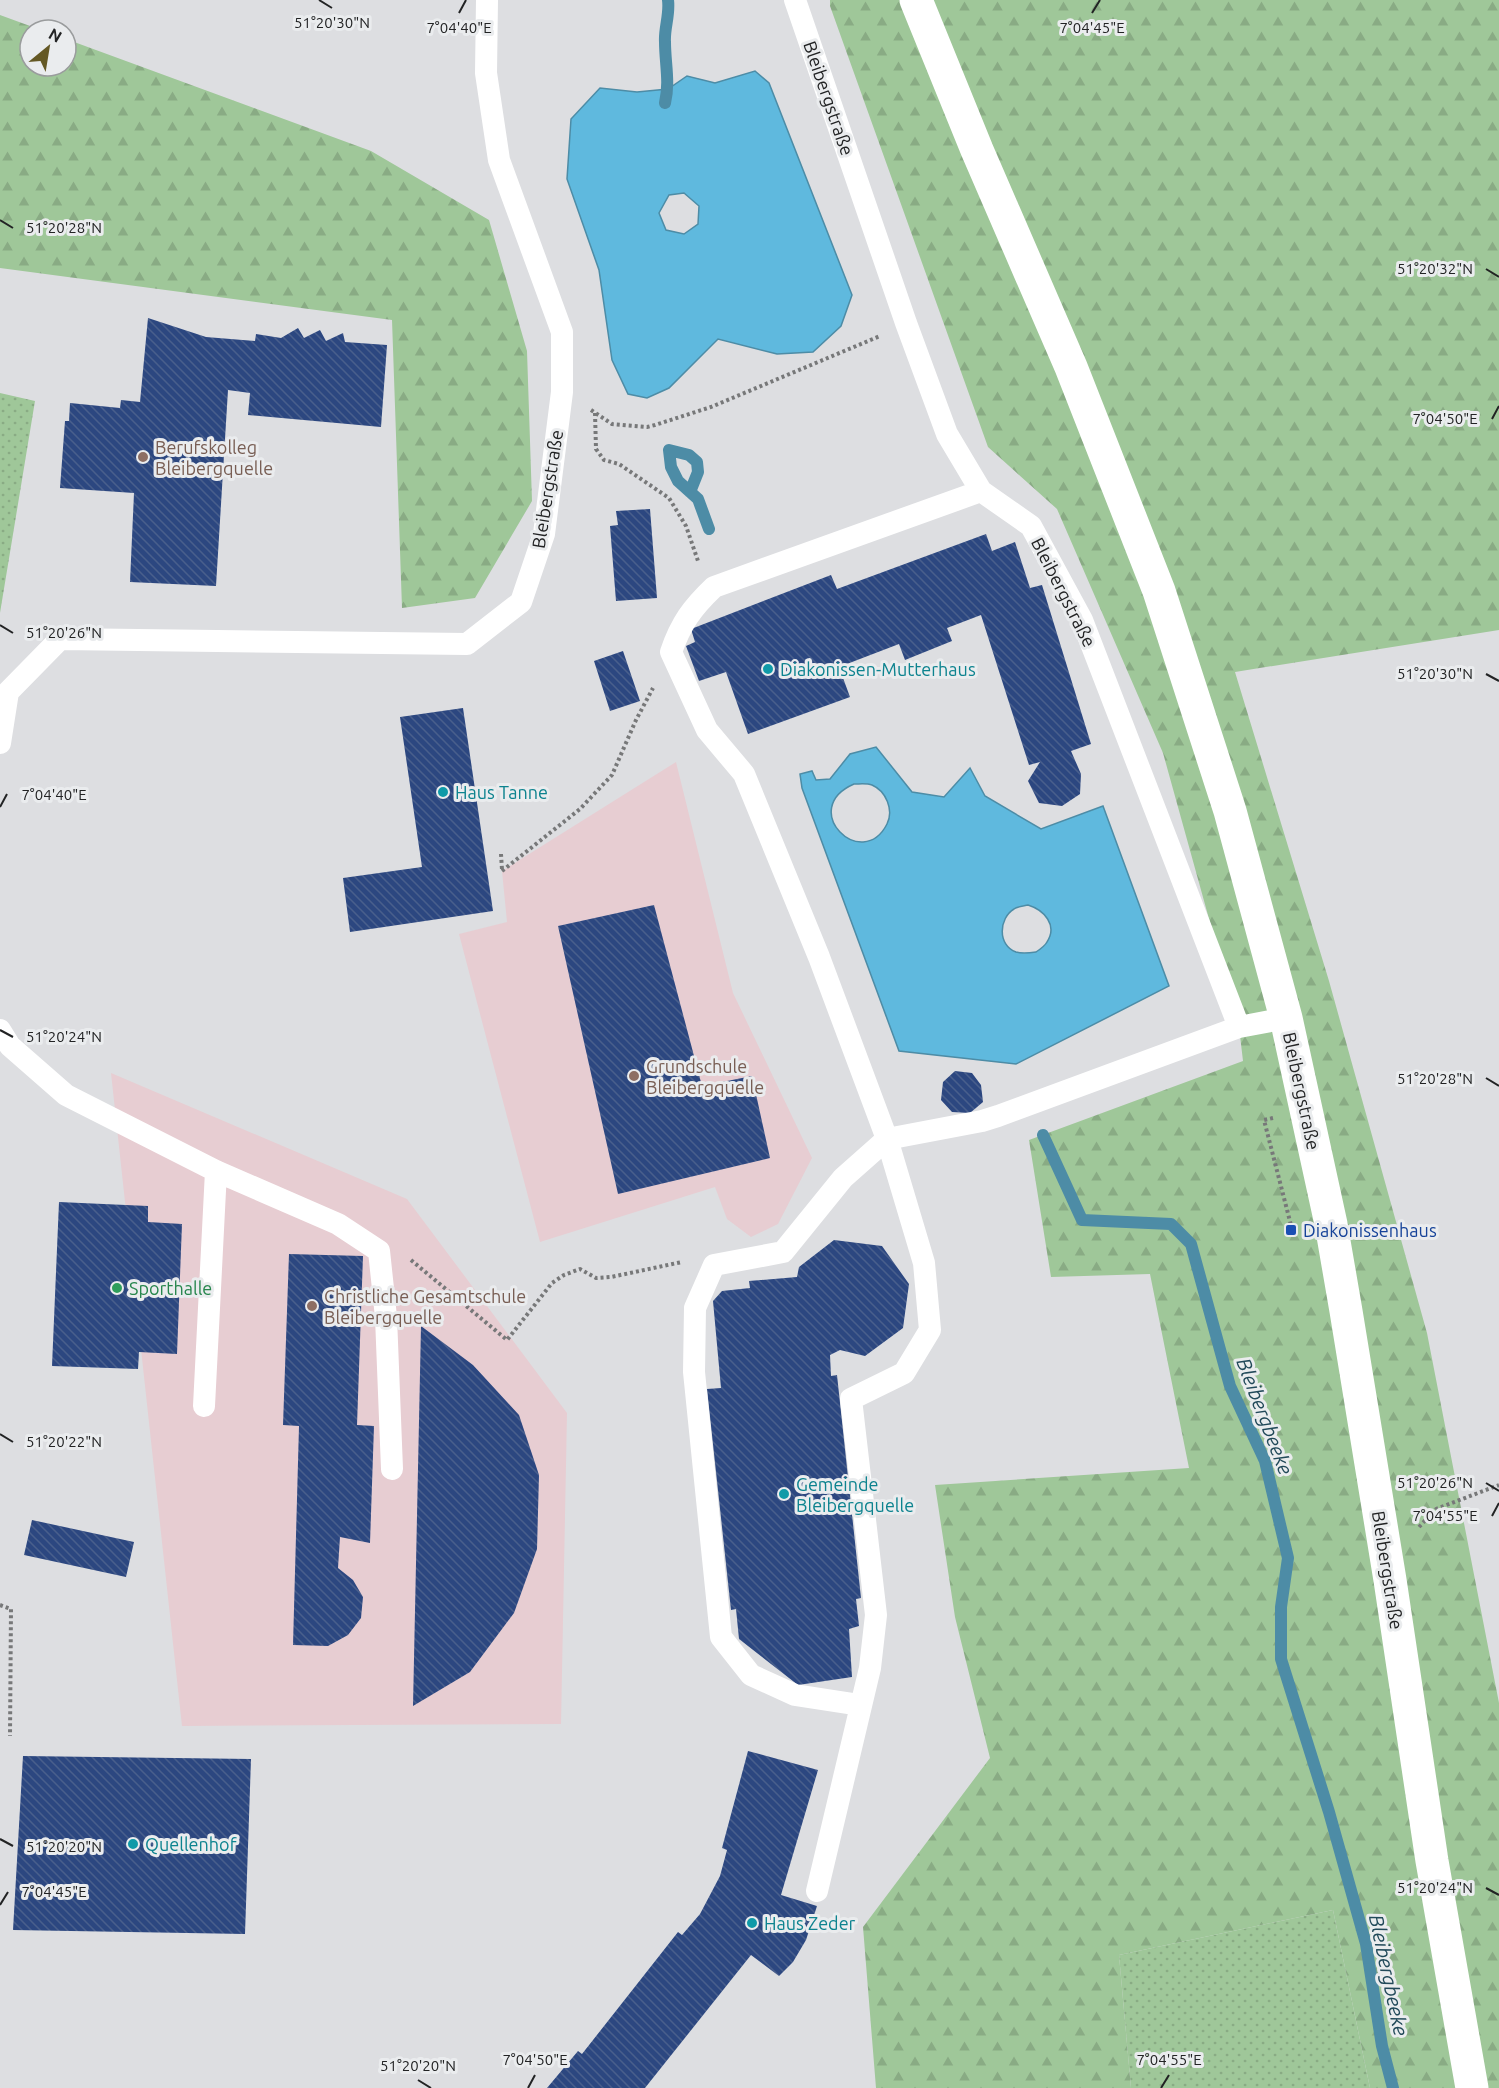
<svg xmlns="http://www.w3.org/2000/svg" width="1499" height="2088" viewBox="0 0 1499 2088" font-family="Ubuntu,sans-serif">
  <style>
    .education { fill: #e7cdd2 }
    .grass { fill: url(#grass-dots) }
    .forest { fill: url(#forest-firs) }
    .water { fill: #5fb9de; stroke: #4d8ca6; stroke-width: 1.5; fill-rule: evenodd }
    .lines { fill: none; stroke-linecap: round; stroke-linejoin: round }
    .stream { stroke: #4d8ca6; stroke-width: 12 }
    .building { fill: url(#building-back-hatch) }
    .path { stroke: #777879; stroke-width: 4; stroke-dasharray: 3 3; stroke-linecap: butt }
    .service { stroke: #fff; stroke-width: 22 }
    .tertiary { stroke: #fff; stroke-width: 33 }
    .ticks { fill: none; stroke: #222324; stroke-width: 2 }
    .education-dot { fill: #8d6e63; stroke: #eaecee; stroke-width: 2 }
    .culture-dot { fill: #0f9aa8; stroke: #eaecee; stroke-width: 2 }
    .transit-dot { fill: #1a4fb4; stroke: #eaecee; stroke-width: 2 }
    .leisure-dot { fill: #2e9e5b; stroke: #eaecee; stroke-width: 2 }
    .labels { text-anchor: middle; dominant-baseline: central; stroke-width: 6; stroke-linejoin: round; paint-order: stroke }
    .street-label { font-size: 18px; fill: #222324; stroke: #eaecee }
    .education-label { font-size: 18px; fill: #785e54; stroke: #eaecee; text-anchor: start }
    .culture-label { font-size: 18px; fill: #0d838f; stroke: #eaecee; text-anchor: start }
    .transit-label { font-size: 18px; fill: #164399; stroke: #eaecee; text-anchor: start }
    .leisure-label { font-size: 18px; fill: #27864d; stroke: #eaecee; text-anchor: start }
    .water-label { font-size: 20px; font-style: italic; fill: #214959; stroke: #eaecee }
    .ticks-label { font-size: 15px; text-anchor: middle; fill: #222324; stroke: #eaecee; stroke-width: 6; stroke-linejoin: round; paint-order: stroke }
  </style>
  <defs>
    <pattern id="grass-dots" width="8" height="8" patternUnits="userSpaceOnUse" patternTransform="scale(1.5)"><rect width="8" height="8" fill="#9fc799"/><path d="M2 2h.1M6 6h.1" fill="none" stroke="#89ab84" stroke-width="1.8" stroke-linecap="round"/></pattern>
    <pattern id="forest-firs" width="22" height="20" patternUnits="userSpaceOnUse" patternTransform="scale(1.5)"><rect width="22" height="20" fill="#9fc799"/><path d="M5 1l3.5 6h-7zM16 11l3.5 6h-7z" fill="#89ab84"/></pattern>
    <pattern id="building-back-hatch" width="6" height="6" patternUnits="userSpaceOnUse" patternTransform="scale(1.5)"><rect width="6" height="6" fill="#2c4780"/><path d="M-1 5l2 2M0 0l6 6M5-1l2 2" fill="none" stroke="#495f8c"/></pattern>
  </defs>
  <rect width="100%" height="100%" fill="#dddee1"/>
  <path class="education" d="M676,762L733,993L812,1158L778,1224L751,1237L727,1219L715,1187L540,1242L459,934L507,922L502,871Z
    M111,1073L407,1199L567,1413L561,1724L182,1726Z"/>
  <path class="grass" d="M0,393L35,401L0,613Z
    M1333,1910L1370,2088H1131L1119,1955Z"/>
  <path class="forest" d="M830,0H1499V630L1235,672L1329,981L1427,1333L1499,1703V2088H1370L1333,1910L1119,1955L1131,2088H876L863,1927L990,1758L955,1617L935,1485L1189,1468L1150,1274L1051,1277L1029,1140L1243,1061L1239,1027L1163,753L1057,509L988,447L830,6Z
    M0,15L41,30H30V66H66V39L371,151L489,220L527,351L532,501L475,598L402,608L392,320L0,268Z"/>
  <path class="water" d="M755,71L769,83L852,295L841,326L813,352L777,354L718,339L669,388L647,398L628,394L612,360L599,270L567,179L571,119L600,88L637,92L668,89L687,76L715,83ZM684,193L699,206L698,224L684,234L666,230L659,213L669,195Z
    M876,747L912,792L944,797L970,768L985,796L1041,829L1103,806L1169,986L1016,1064L899,1051L802,788L800,774L812,771L816,780L830,779L850,754ZM854,784C860,784 867,783 872,785C886,791 894,810 887,824C862,873 797,809 854,784ZM1028,905C1044,910 1058,925 1047,942C1045,946 1039,950 1036,952C1030,953 1022,954 1016,952C997,945 999,918 1014,909C1018,906 1024,906 1028,905Z"/>
  <g class="lines">
    <path class="stream" d="M665,103C670,82 665,63 665,42C664,28 670,15 668,0
      M690,492L698,472L697,462L689,455L669,450L671,467L678,481L698,499L709,529
      M1043,1135L1082,1220L1171,1224L1191,1244L1230,1386L1265,1461L1288,1558L1281,1607V1659L1329,1812L1366,1944L1382,2046L1393,2088"/>
  </g>
  <path class="building" d="M148,318L206,337L255,341L256,334L281,338L298,328L304,338L320,330L326,341L343,333L345,342L387,345L381,427L248,415L250,393L228,390L216,586L130,582L134,493L60,488L65,421H69L70,403L120,408L121,400L140,402Z
    M650,509L657,598L616,601L610,526L618,525L616,511Z
    M986,534L992,551L1015,542L1030,588L1042,585L1091,744L1071,751L1081,774L1080,794L1062,806L1039,803L1028,781L1040,762L1029,765L981,615L947,628L952,641L905,660L899,644L839,667L850,697L748,734L726,672L699,681L686,646L695,642L691,629L831,575L837,589Z
    M623,651L640,701L610,711L594,661Z
    M463,708L493,911L350,932L343,878L422,867L400,717Z
    M654,905L702,1086L752,1076L770,1158L618,1194L558,926Z
    M955,1071L972,1073L981,1085L983,1102L970,1113L952,1112L941,1100L943,1082Z
    M59,1202L148,1206V1222L182,1224L177,1354L139,1352L138,1369L52,1366Z
    M834,1240L882,1246L909,1284L903,1328L865,1356L840,1350L830,1355L831,1376L837,1375L861,1598L856,1599L859,1626L849,1629L852,1677L798,1685L739,1639L736,1609L731,1610L707,1389L721,1388L713,1301L722,1291L750,1288L749,1281L797,1277L799,1267Z
    M289,1254L363,1256L357,1425L374,1426L370,1543L340,1537L338,1568L353,1580L363,1597L361,1618L348,1635L328,1646L293,1645L299,1426L283,1425Z
    M421,1326L473,1365L519,1415L539,1475L537,1549L514,1613L470,1672L413,1706Z
    M32,1520L134,1542L126,1577L24,1555Z
    M748,1751L818,1770L781,1895L817,1906L806,1940L793,1962L779,1976L751,1955L645,2088H547L578,2051L582,2054L678,1932L682,1935L700,1914L720,1876L727,1850L722,1848Z
    M23,1756L251,1759L245,1934L13,1930Z"/>
  <g class="lines">
    <path class="path" d="M591,410L612,424L647,427L655,425L711,407L880,336
      M595,413L596,449L604,460L619,464L669,498L686,526L698,561
      M501,854L502,870
      M502,871L580,809L612,775L636,720L653,688
      M1273,1118L1264,1120L1294,1237
      M411,1260L507,1340L552,1283L564,1275L580,1269L596,1278L611,1277L682,1262
      M1419,1527L1436,1509L1499,1485
      M0,1605L11,1609L10,1736"/>
    <path class="service" d="M795,0L906,323L947,434L981,491L1031,526L1082,620L1239,1027L1286,1018
      M981,491L714,587C692,608 681,623 671,652L707,730L744,774L819,957L887,1139L982,1121L998,1116L1239,1027
      M0,743L8,692L60,639L467,644L521,602L544,534L562,392V332L499,160L486,73L487,0
      M0,1030L10,1046L66,1095L216,1171L338,1224L379,1251L386,1317L392,1469
      M204,1406L216,1171
      M817,1891L870,1668L876,1615L851,1399L904,1373L930,1330L924,1263L887,1139L843,1178L783,1252L714,1265L695,1308L694,1372L721,1637L751,1675L795,1695L860,1705"/>
    <path class="tertiary" d="M916,0L977,150L1071,367L1159,591L1230,811L1286,1018L1331,1224L1346,1311L1390,1580L1432,1861L1472,2088"/>
  </g>
  <path class="ticks" d="M319,0L332,8M459,13L466,0M1092,13L1100,0M0,220L13,228M1486,269L1499,277M1492,419L1499,406M0,625L13,633M1486,674L1499,681M0,807L7,794M0,1030L13,1037M1486,1078L1499,1086M0,1434L13,1442M1486,1483L1499,1491M1492,1516L1499,1503M0,1839L13,1846M1486,1888L1499,1895M0,1905L8,1892M418,2080L431,2088M528,2088L535,2075M1161,2088L1169,2075"/>
  <g class="education-dot">
    <circle cx="143" cy="457" r="6"/>
    <circle cx="634" cy="1076" r="6"/>
    <circle cx="312" cy="1306" r="6"/>
  </g>
  <g class="culture-dot">
    <circle cx="768" cy="669" r="6"/>
    <circle cx="443" cy="792" r="6"/>
    <circle cx="784" cy="1494" r="6"/>
    <circle cx="133" cy="1844" r="6"/>
    <circle cx="752" cy="1923" r="6"/>
  </g>
  <rect class="transit-dot" x="1285" y="1224" width="12" height="12" rx="3"/>
  <circle class="leisure-dot" cx="117" cy="1288" r="6"/>
  <g class="labels">
    <g class="street-label">
      <text transform="translate(829 98) rotate(71)">Bleibergstraße</text>
      <text transform="translate(547 489) rotate(-81)">Bleibergstraße</text>
      <text transform="translate(1064 592) rotate(63)">Bleibergstraße</text>
      <text transform="translate(1302 1091) rotate(78)">Bleibergstraße</text>
      <text transform="translate(1388 1570) rotate(81)">Bleibergstraße</text>
    </g>
    <g class="education-label">
      <text x="155" y="447">Berufskolleg<tspan x="155" dy="21">Bleibergquelle</tspan></text>
      <text x="646" y="1066">Grundschule<tspan x="646" dy="21">Bleibergquelle</tspan></text>
      <text x="324" y="1296">Christliche Gesamtschule<tspan x="324" dy="21">Bleibergquelle</tspan></text>
    </g>
    <g class="culture-label">
      <text x="780" y="669">Diakonissen-Mutterhaus</text>
      <text x="455" y="792">Haus Tanne</text>
      <text x="796" y="1484">Gemeinde<tspan x="796" dy="21">Bleibergquelle</tspan></text>
      <text x="145" y="1844">Quellenhof</text>
      <text x="764" y="1923">Haus Zeder</text>
    </g>
    <g class="transit-label">
      <text x="1303" y="1230">Diakonissenhaus</text>
    </g>
    <g class="leisure-label">
      <text x="129" y="1288">Sporthalle</text>
    </g>
    <g class="water-label">
      <text transform="translate(1265 1416) rotate(69)">Bleibergbeeke</text>
      <text transform="translate(1389 1975) rotate(78)">Bleibergbeeke</text>
    </g>
  </g>
  <g class="ticks-label">
    <text x="332" y="28">51°20'30"N</text>
    <text x="459" y="33">7°04'40"E</text>
    <text x="1092" y="33">7°04'45"E</text>
    <text x="64" y="233">51°20'28"N</text>
    <text x="1435" y="274">51°20'32"N</text>
    <text x="1445" y="424">7°04'50"E</text>
    <text x="64" y="638">51°20'26"N</text>
    <text x="1435" y="679">51°20'30"N</text>
    <text x="54" y="800">7°04'40"E</text>
    <text x="64" y="1042">51°20'24"N</text>
    <text x="1435" y="1084">51°20'28"N</text>
    <text x="64" y="1447">51°20'22"N</text>
    <text x="1435" y="1488">51°20'26"N</text>
    <text x="1445" y="1521">7°04'55"E</text>
    <text x="64" y="1852">51°20'20"N</text>
    <text x="1435" y="1893">51°20'24"N</text>
    <text x="54" y="1897">7°04'45"E</text>
    <text x="535" y="2065">7°04'50"E</text>
    <text x="1169" y="2065">7°04'55"E</text>
    <text x="418" y="2071">51°20'20"N</text>
  </g>
  <g transform="translate(48 48) rotate(30)"><circle r="28" fill="#eaecee" stroke="#9a9c9d" stroke-width="1.5"/>
  <path d="M0-4.5L10 22L0 15L-10 22Z" fill="#645824"/>
  <text y="-9" font-size="16" font-weight="bold" text-anchor="middle" fill="#222324">N</text>
  </g>
</svg>
